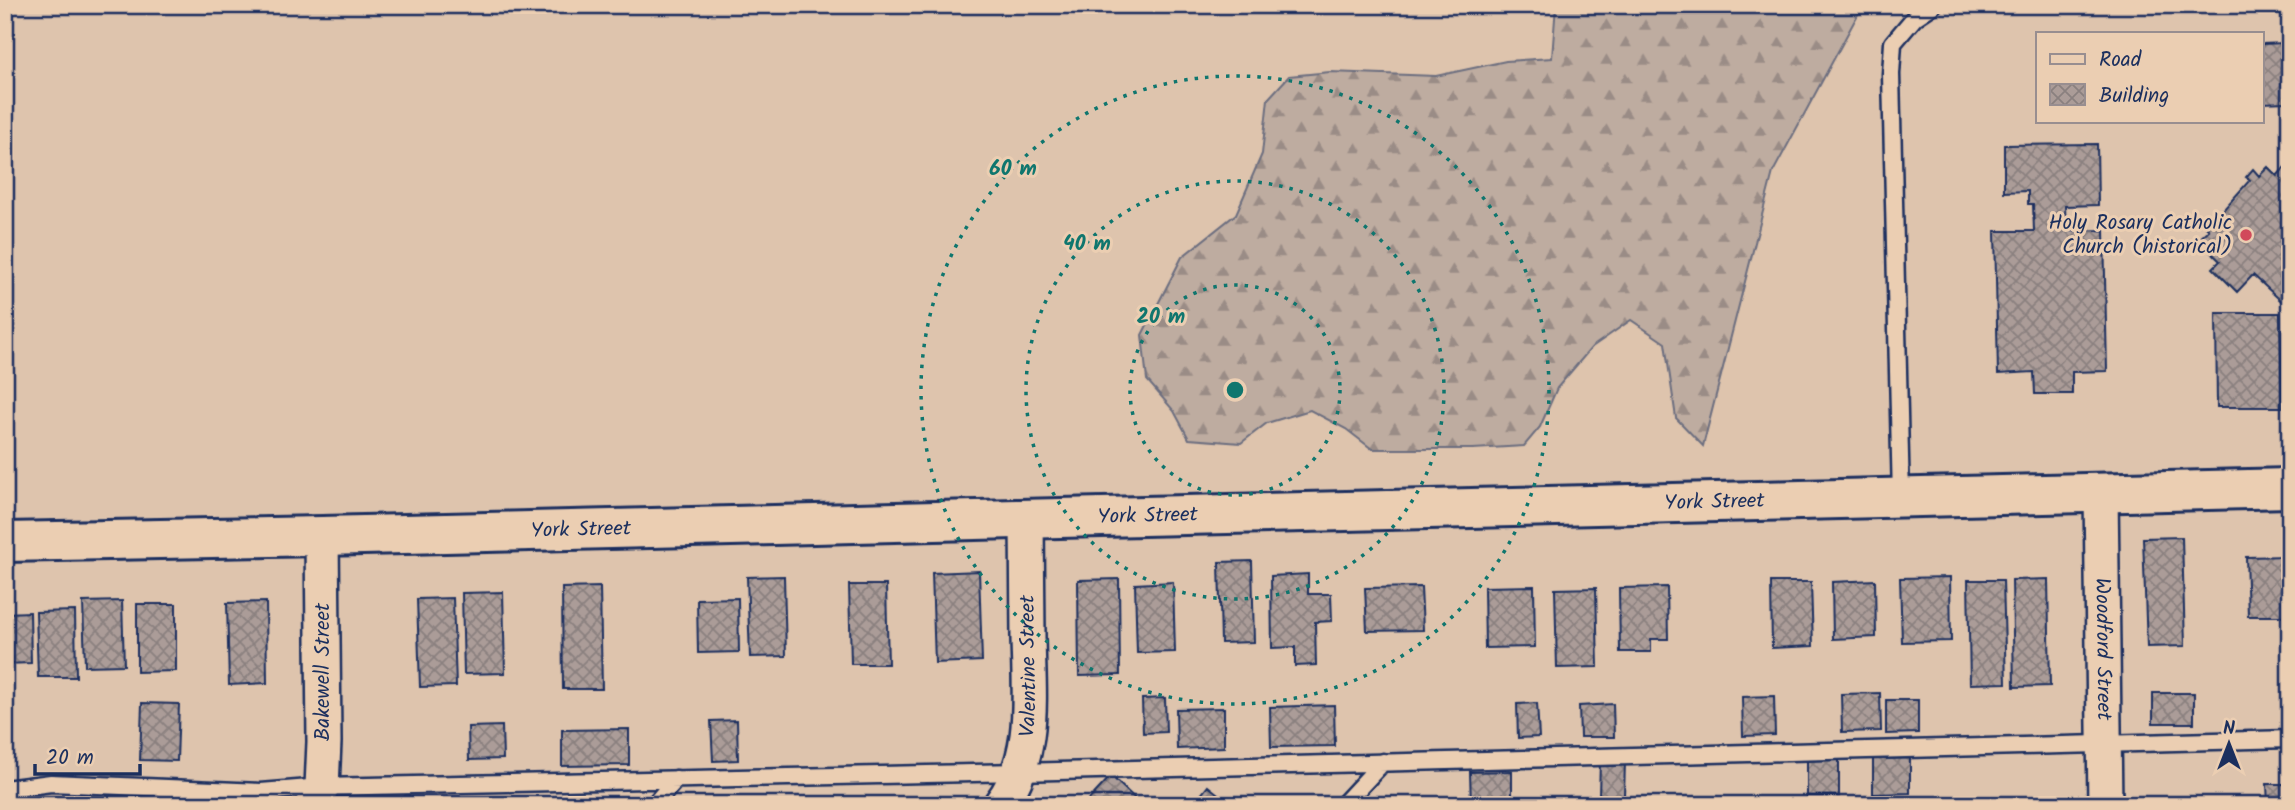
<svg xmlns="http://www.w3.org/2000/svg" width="2295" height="810" viewBox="0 0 2295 810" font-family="Kalam,sans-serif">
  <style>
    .forest { fill: url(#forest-firs); stroke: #6c6e7f; stroke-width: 2 }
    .building { fill: url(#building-cross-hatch); stroke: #1b2f5e; stroke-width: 2 }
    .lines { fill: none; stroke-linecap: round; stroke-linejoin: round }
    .lane-casing { stroke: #1b2f5e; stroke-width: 21 }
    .street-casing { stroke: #1b2f5e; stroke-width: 38 }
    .secondary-casing { stroke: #1b2f5e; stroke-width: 44 }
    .lane { stroke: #ebceb2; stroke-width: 16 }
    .street { stroke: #ebceb2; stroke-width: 33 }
    .secondary { stroke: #ebceb2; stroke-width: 38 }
    .ring { fill: none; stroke: #0f766e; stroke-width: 3.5; stroke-dasharray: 3.5 7 }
    .poi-dot { fill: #d1495b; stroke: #ebceb2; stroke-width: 2.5 }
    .labels { text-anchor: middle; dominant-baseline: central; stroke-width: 6; stroke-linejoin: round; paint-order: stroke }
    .poi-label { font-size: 21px; fill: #1b2f5e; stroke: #ebceb2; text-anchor: end }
    .street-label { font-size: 21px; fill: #1b2f5e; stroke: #ebceb2 }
    .centre { fill: #0f766e; stroke: #ebceb2; stroke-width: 3.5 }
    .ring-label { font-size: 21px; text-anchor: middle; font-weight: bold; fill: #0f766e; stroke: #ebceb2; stroke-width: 6; stroke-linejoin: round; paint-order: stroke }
  </style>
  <defs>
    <pattern id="forest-firs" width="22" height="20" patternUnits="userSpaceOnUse" patternTransform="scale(1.75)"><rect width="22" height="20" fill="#beaca0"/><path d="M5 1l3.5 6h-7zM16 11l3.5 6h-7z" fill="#9a8c86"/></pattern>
    <pattern id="building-cross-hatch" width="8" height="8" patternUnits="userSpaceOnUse" patternTransform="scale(1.75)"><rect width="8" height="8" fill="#ab9c98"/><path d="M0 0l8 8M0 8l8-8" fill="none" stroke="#8a807f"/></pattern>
  </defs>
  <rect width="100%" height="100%" fill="#dec4ad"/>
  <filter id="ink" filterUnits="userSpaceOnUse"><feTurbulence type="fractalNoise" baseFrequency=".0143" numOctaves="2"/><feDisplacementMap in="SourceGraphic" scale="14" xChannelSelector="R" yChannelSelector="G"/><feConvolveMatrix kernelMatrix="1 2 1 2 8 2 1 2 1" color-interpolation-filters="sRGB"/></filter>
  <g filter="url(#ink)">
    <path class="forest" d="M1556,5H1863L1773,172L1703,446L1676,418L1665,343L1631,320L1592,347L1557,388L1540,427L1524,446L1473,449H1372L1346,429L1310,410L1267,423L1241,443L1189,439L1174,411L1147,380L1142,335L1182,257L1236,214L1262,154L1268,99L1289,76L1330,72L1436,76L1506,61L1552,58Z"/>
    <path class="building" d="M2285,43L2286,102L2262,103V44Z
      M2097,144L2098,205L2065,206L2066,231L2104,230L2107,371L2072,372V394H2035L2034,372L1998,374L1995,231H2034L2033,204H2028V191L2004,192V145Z
      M2286,166L2290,170V309L2253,275L2237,292L2213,268L2220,261L2198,240L2209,230L2202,223L2210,214L2215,219L2250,180L2246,177L2253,169L2259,176L2268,167L2277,176Z
      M2216,313H2280L2282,407H2217Z
      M2182,537L2185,646L2147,647L2143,538Z
      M2288,556L2289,616H2248L2246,557Z
      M1252,561L1254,642L1221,643L1219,562Z
      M979,571L982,661L935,663L932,573Z
      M1308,574V594H1331L1332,621L1315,622L1316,665L1295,666V647L1272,648L1271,576Z
      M784,576L786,656L750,657L747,577Z
      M1950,577L1951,641L1902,642L1900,578Z
      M1119,579L1120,675L1079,676L1078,580Z
      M2048,579L2050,686L2014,687L2012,580Z
      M1875,580L1876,637L1833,639L1832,582Z
      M1968,580H2003L2006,683L1970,684Z
      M1173,582L1175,652L1137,653L1135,584Z
      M1771,582H1811L1813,646L1772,648Z
      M849,585H886L888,664H851Z
      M1534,586L1535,647L1485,648L1484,587Z
      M600,587L602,689H563L562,588Z
      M1421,587L1423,630L1367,631L1365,588Z
      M1667,587L1668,639H1651V652H1620L1619,588Z
      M1596,588L1598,667L1557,668L1555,589Z
      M503,592L505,673L464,674L462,593Z
      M453,598L456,686L420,687L417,599Z
      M738,598L739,652L698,653L697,599Z
      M122,601L124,665L85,666L83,602Z
      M266,602L267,683L229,685L227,603Z
      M137,604H176V671L137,672Z
      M75,611L76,677H38L36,612Z
      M30,612L31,663L5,664V613Z
      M1880,693L1881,731L1842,732L1841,694Z
      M2153,693H2194V723H2153Z
      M1774,696L1775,735L1743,736L1742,697Z
      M1165,698L1166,732L1143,733L1142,699Z
      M1886,700H1918V733L1886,734Z
      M142,703L179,704L177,761L140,760Z
      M1537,703L1539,737L1518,738L1517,704Z
      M1613,704L1614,737H1580L1579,706Z
      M1334,705L1335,746L1271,747L1270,707Z
      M1224,708V747L1177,749L1176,709Z
      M737,720L738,760L713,761L711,721Z
      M502,726L503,759L469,760L468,727Z
      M629,729V765L562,766V730Z
      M1910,758V793L1873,794V759Z
      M1807,760H1839V796H1807Z
      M1600,761H1625L1624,796H1599Z
      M1512,771V805H1471L1470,772Z
      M1111,776L1142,805H1084Z
      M2267,784H2290V805H2268Z
      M1208,786L1232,805H1193Z
      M407,794L418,805H397Z
      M2238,802V805H2172V804Z"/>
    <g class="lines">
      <g class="lane-casing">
        <path id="lane" d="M1901,498L1891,74L1893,43L1915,17L1933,5
          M5,789L51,783L261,792L322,787L1019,772L2290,739
          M654,805L676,779
          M1343,805L1383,762"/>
      </g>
      <g class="street-casing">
        <g id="street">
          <path id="s1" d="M2101,493L2105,805"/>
          <path d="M312,805L322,787L324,742L322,536"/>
          <path id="s2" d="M1000,805C1037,757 1029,695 1028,638C1028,599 1027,559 1027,519"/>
        </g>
      </g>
      <g class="secondary-casing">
        <g id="secondary">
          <path id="s3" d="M5,542L322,536L2290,488"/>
        </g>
      </g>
      <use href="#lane" class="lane"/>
      <use href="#street" class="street"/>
      <use href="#secondary" class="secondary"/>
    </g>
  </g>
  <g class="ring">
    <circle cx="1235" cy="390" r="105"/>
    <circle cx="1235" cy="390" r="209"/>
    <circle cx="1235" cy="390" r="314"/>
  </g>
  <circle class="poi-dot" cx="2246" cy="235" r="7"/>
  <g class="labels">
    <g class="poi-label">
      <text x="2232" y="223">Holy Rosary Catholic<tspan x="2232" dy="24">Church (historical)</tspan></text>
    </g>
    <g class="street-label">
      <text stroke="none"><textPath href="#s3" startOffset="1710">York Street</textPath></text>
      <text stroke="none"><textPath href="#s3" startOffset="1143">York Street</textPath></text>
      <text stroke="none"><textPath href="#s3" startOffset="576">York Street</textPath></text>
      <text stroke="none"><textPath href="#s1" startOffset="156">Woodford Street</textPath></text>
      <text stroke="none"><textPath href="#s2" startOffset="145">Valentine Street</textPath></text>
      <text transform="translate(323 672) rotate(-90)">Bakewell Street</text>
    </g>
  </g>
  <circle cx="1235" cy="390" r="10" class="centre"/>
  <g class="ring-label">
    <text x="1013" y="175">60 m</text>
    <text x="1087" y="250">40 m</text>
    <text x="1161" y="323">20 m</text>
  </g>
  <rect width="2295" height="810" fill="none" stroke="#ebceb2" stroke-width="28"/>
  <rect x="14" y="14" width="2267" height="782" fill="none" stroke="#1b2f5e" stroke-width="2.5" filter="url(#ink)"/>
  <rect x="2036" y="32" width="228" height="91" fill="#ebceb2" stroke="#988e90" stroke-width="2"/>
  <rect x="2050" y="54" width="35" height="10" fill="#ebceb2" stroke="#988e90" stroke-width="2"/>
  <text x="2099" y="66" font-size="21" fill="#1b2f5e">Road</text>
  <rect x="2050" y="84" width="35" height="21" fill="url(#building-cross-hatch)" stroke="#988e90" stroke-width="2"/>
  <text x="2099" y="102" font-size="21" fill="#1b2f5e">Building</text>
  <g transform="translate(2229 744)" stroke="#ebceb2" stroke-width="5" paint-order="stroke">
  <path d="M0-5L12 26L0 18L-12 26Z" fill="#1b2f5e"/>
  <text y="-10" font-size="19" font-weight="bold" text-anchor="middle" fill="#1b2f5e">N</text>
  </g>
  <path d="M35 764v10h105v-10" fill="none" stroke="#1b2f5e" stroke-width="3.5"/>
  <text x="46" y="764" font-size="21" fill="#1b2f5e" stroke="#ebceb2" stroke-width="5" paint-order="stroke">20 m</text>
</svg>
